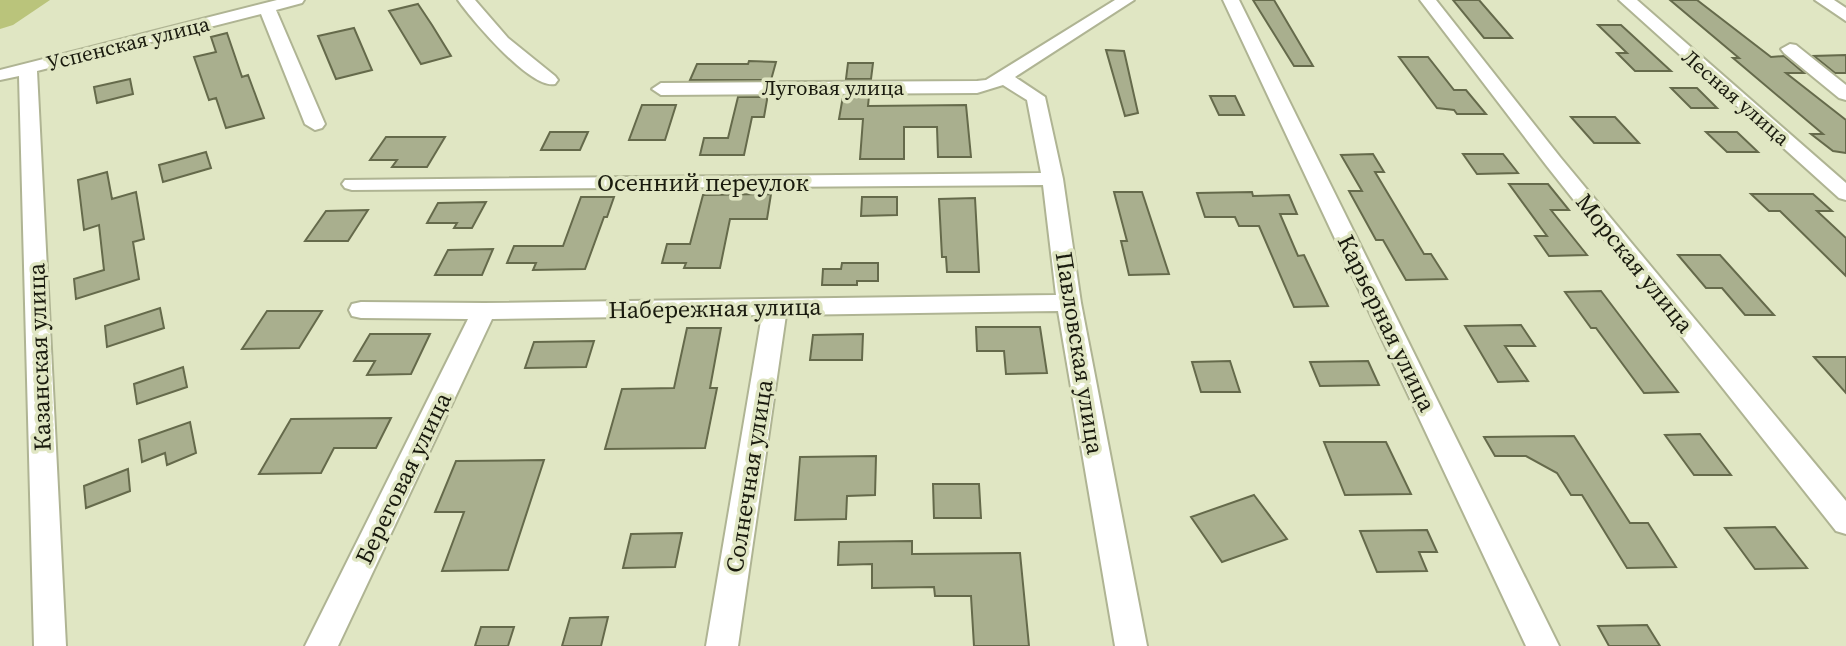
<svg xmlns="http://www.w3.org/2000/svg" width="1846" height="646" viewBox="0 0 1846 646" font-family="'Source Serif 4',serif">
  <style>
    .green { fill: #bac47b }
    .building { fill: #a9af8e; stroke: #656a4b; stroke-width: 2 }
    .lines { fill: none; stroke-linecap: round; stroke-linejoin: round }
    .minor-casing { stroke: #afb493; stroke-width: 4 }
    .minor { fill: #fff; fill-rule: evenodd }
    .labels { text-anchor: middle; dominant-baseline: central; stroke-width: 7; stroke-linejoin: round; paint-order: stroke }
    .far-street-label { font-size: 21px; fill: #191a0e; stroke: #e0e6c3 }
    .street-label { font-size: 24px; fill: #191a0e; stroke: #e0e6c3 }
  </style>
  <rect width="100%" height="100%" fill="#e0e6c3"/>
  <path class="green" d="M0,0H50L13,25L0,29Z"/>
  <path class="building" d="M1253,0H1274L1313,66H1294Z
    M1453,0H1479L1512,38H1484Z
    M1670,0H1697L1771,57L1784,56L1804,73H1786L1846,120V153L1833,151L1811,134H1823L1733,58H1739Z
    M418,4L432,25L451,56L421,64L389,11Z
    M1598,25H1621L1671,71H1635L1617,53H1627Z
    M354,28L372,70L336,79L318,36Z
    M227,33L242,77L248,75L264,118L226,128L216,98L209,100L194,57L216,52L211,37Z
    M1106,50L1124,51L1138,113L1125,116Z
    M1846,55V73H1835L1814,56Z
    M1399,57H1428L1454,90H1466L1486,114H1457L1454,110L1437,108Z
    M749,61L776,62L771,80H690L697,64H748Z
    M848,63H873L871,79H846Z
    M130,79L133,94L97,103L94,87Z
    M1671,88H1697L1717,108H1691Z
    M843,96H869L868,106L966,105L971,157H938L937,127H904V159H860L863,119H839Z
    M1210,96H1235L1244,115H1219Z
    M738,97H767V100L764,117H752L744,155H700L704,138H728Z
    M642,105H676L665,140H629Z
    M1571,117H1615L1639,143H1594Z
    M550,132H588L580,150H541Z
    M1706,132H1737L1758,152H1727Z
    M386,137H445L427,167H392L397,160H370Z
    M206,152L211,168L163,182L159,165Z
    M1373,154L1384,172H1375L1424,254H1431L1447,279L1406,280L1383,240H1376L1349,191H1362L1341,155Z
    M1463,154H1503L1518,173L1477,174Z
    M107,172L112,199L136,192L144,239L133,242L139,279L76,299L74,279L104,270L99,225L84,230L78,180Z
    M1509,184H1548L1569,210H1551L1587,255L1549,256L1535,236H1547Z
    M1114,192H1142L1169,274L1129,275L1121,241H1127Z
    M1252,192L1253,196L1289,195L1297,214H1280L1298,256L1304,255L1328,306L1294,307L1259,226H1239L1235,217H1205L1197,193Z
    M771,194L767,219H730L720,268H684L686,263H662L667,244H690L703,195Z
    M1751,194H1813L1832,211H1817L1846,238V276L1780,211H1769Z
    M581,197H614L607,217H604L585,269L533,270L536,263H507L514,246H563Z
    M862,197H897V215L861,216Z
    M975,198L979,272H947L946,257H942L939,199Z
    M486,202L472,228H454L457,223H427L438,203Z
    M368,210L348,241H305L326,211Z
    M493,249L482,275H435L448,250Z
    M1678,255H1720L1774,315H1745L1722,288H1706Z
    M842,263H878V281H857V285H822L823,269H841Z
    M1601,291L1648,353L1678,392L1644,393L1596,328H1591L1565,292Z
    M160,308L164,328L107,347L105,326Z
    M267,311H322L299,348L242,349Z
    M1521,325L1535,346H1505L1528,381L1498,382L1465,326Z
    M976,327H1040L1047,373L1006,374L1004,351H977Z
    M687,328H721L710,388H717L705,448L605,449L622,389L674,388Z
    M370,334H430L411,374L367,375L375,361H354Z
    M863,334L862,360H810L813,335Z
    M594,341L586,367L525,368L534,342Z
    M1814,357H1846V393Z
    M1230,361L1240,392H1201L1192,362Z
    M1368,361L1379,385L1320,386L1310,362Z
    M183,367L187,387L137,404L134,384Z
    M391,418L376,448H334L321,473L259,474L291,419Z
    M190,422L196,453L167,465L165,453L142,462L139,440Z
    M1700,434L1731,475H1694L1665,435Z
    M1574,436L1630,523H1648L1676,567L1627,568L1582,495H1571L1557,473L1526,456H1495L1484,437Z
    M1324,442H1386L1411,494L1345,495Z
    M876,456L875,495L847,496L846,519L795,520L800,457Z
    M544,460L508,570L442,571L464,512H435L456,461Z
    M128,469L130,491L86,508L84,486Z
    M933,484H979L981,518H934Z
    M1254,495L1287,539L1222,562L1191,517Z
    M1775,527L1807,568L1755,569L1725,528Z
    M1427,530L1437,552H1419L1427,571L1377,572L1360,531Z
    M682,533L675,567L623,568L631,534Z
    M912,541V554L1020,553L1029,646H974L971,596H935L934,587L872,588V564L838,565L839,542Z
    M608,617L601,646H562L570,618Z
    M1647,625L1660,646H1609L1598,626Z
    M481,627H514L508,646H475Z"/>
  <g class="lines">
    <g class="minor-casing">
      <path id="minor" d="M277,0H304L302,3L276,10L325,124L322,128L315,130L305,124L261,14L37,71L66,646H34L19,76L0,80V70Z
        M458,0H475L508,38L555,76L558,80L555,84C531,90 472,20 458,0Z
        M1115,0H1134L1015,77L1045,97L1063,179L1081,303L1147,646H1115L1058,311L786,315L738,646H706L762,315L492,319L338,646H305L468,319L361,318L352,316L349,310L352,304L361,302L484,303L1056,295L1043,185L352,190L345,188L342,184L345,180L1041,173L1027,100L1003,85L977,93L661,95L652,89L661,83L977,81L986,80Z
        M1223,0H1239L1559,646H1526Z
        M1420,0H1436L1560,157L1846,501V534L1836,531L1546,165Z
        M1619,0H1637L1846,183V200L1839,198Z
        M1815,0H1834L1846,8V21Z
        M1790,44L1796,45L1846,85V100L1839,98L1784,53L1781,49Z"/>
    </g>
    <use href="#minor" class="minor"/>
  </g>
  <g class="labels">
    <g class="far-street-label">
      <text transform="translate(128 43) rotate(-14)">Успенская улица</text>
      <text x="833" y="87">Луговая улица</text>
      <text transform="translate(1736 97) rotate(41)">Лесная улица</text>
    </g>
    <g class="street-label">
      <text x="703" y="182">Осенний переулок</text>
      <text transform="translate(1635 263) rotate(51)">Морская улица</text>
      <text transform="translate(715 308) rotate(-1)">Набережная улица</text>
      <text transform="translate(1387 323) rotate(64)">Карьерная улица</text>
      <text transform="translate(1080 353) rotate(81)">Павловская улица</text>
      <text transform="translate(39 357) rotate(-92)">Казанская улица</text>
      <text transform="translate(749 476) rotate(-81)">Солнечная улица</text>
      <text transform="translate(403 478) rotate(-64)">Береговая улица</text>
    </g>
  </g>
</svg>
